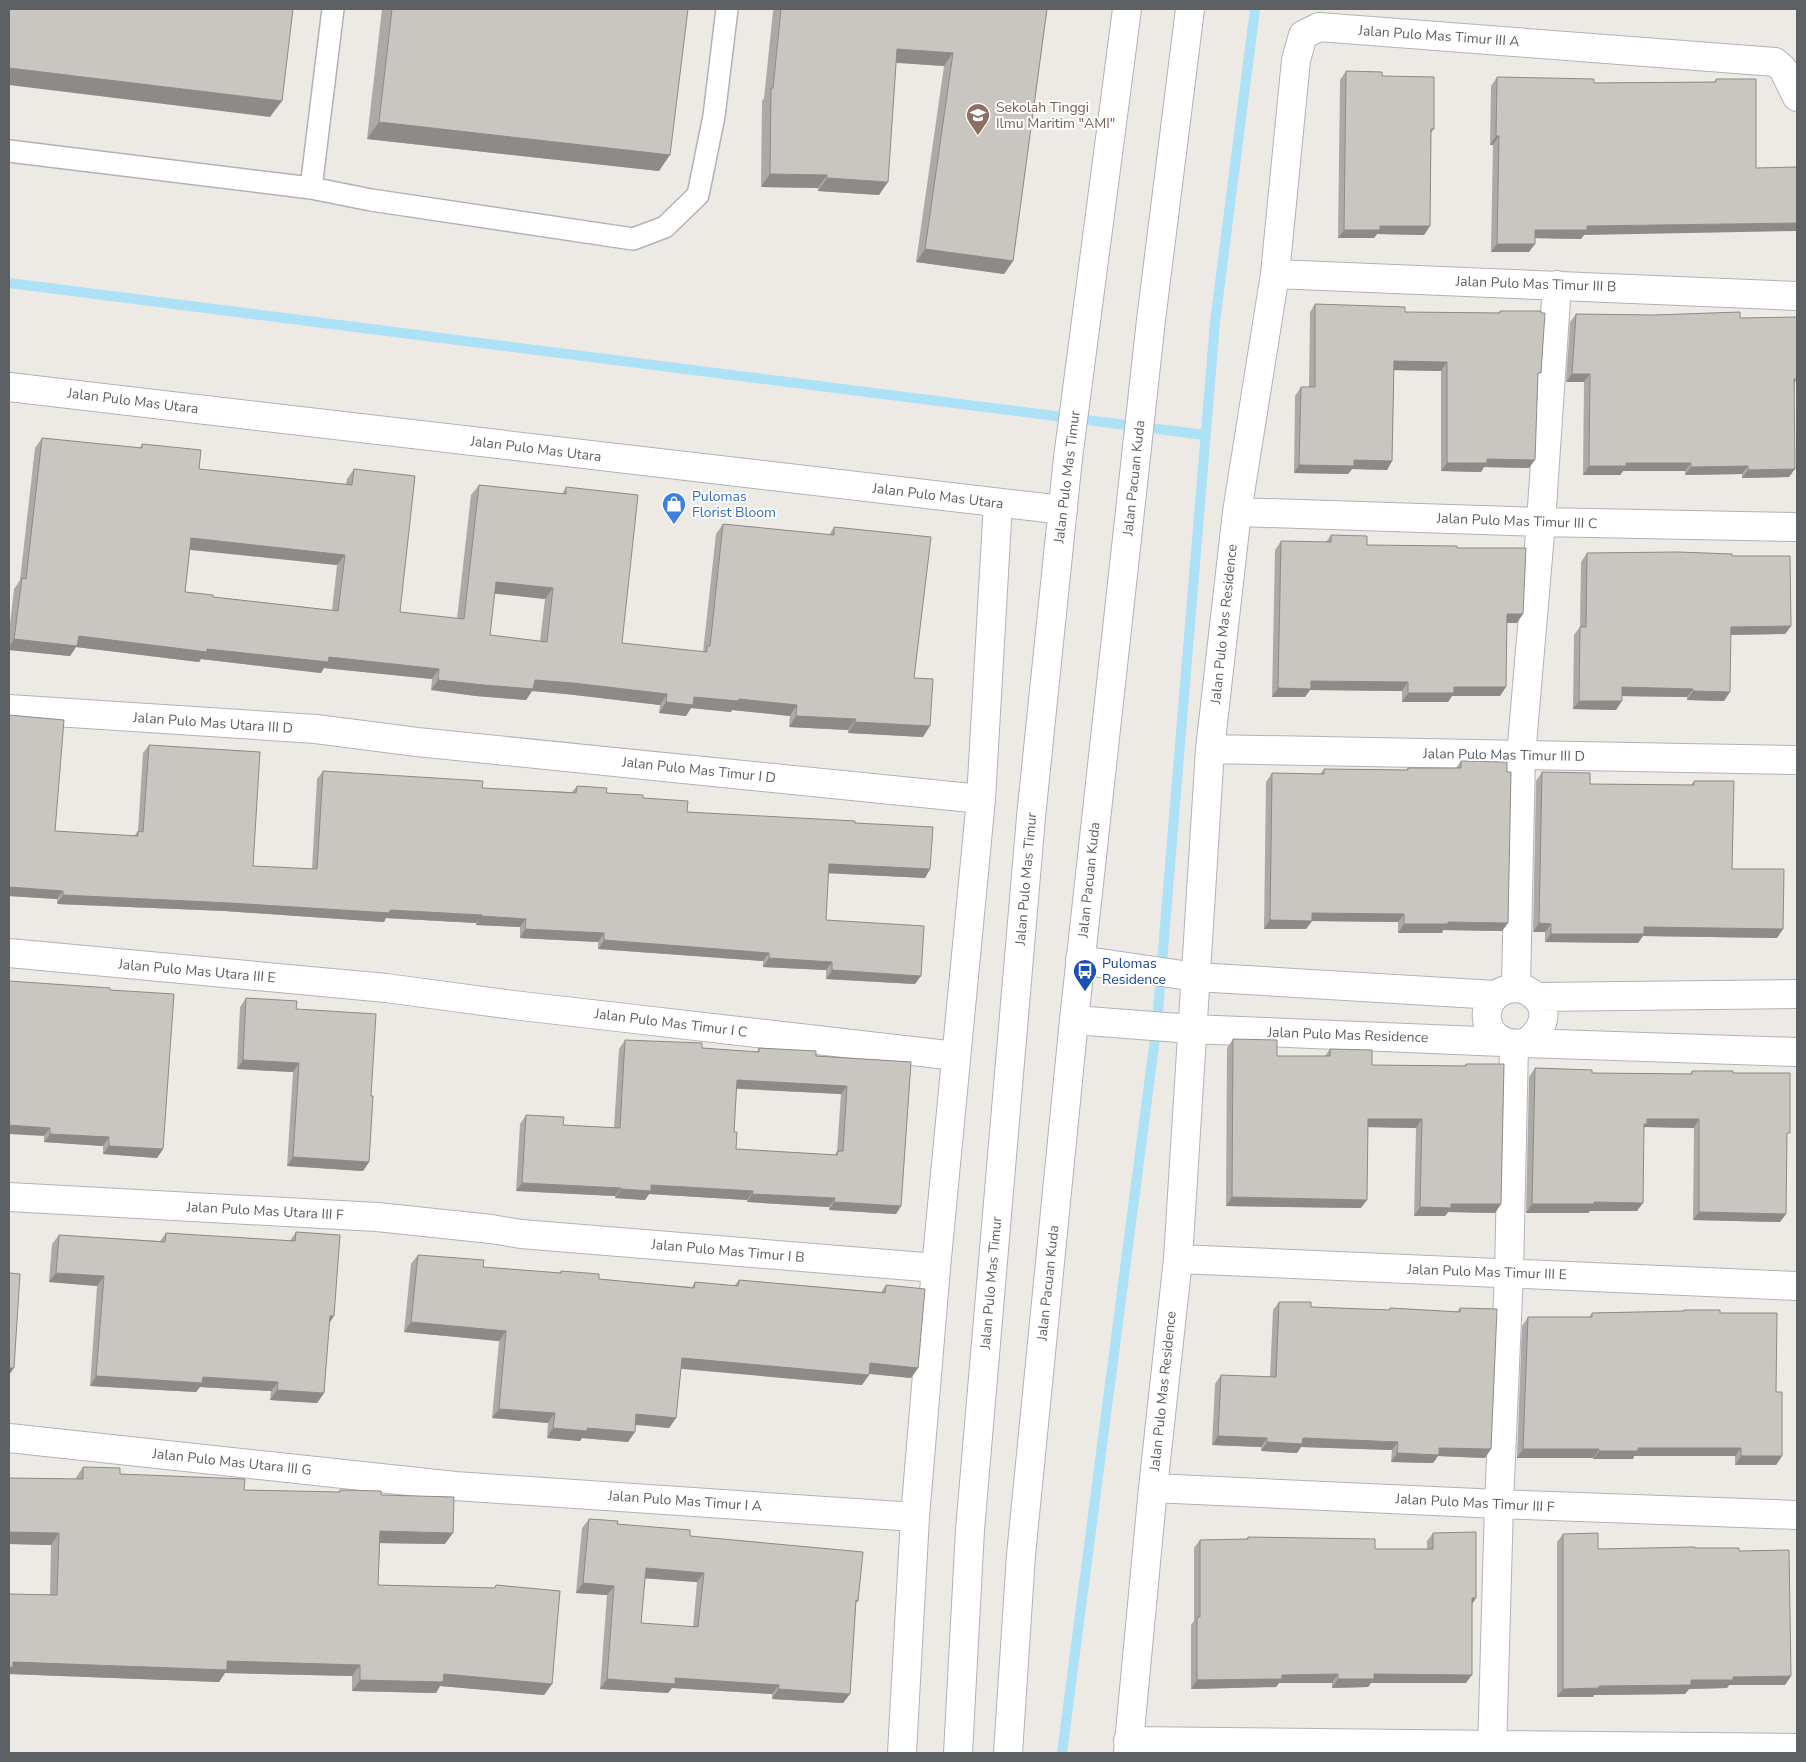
<svg xmlns="http://www.w3.org/2000/svg" width="1806" height="1762" viewBox="0 0 1806 1762" font-family="'Nunito Sans',sans-serif">
  <style>
    .lines { fill: none; stroke-linecap: round; stroke-linejoin: round }
    .stream { stroke: #ace1f6; stroke-width: 10 }
    .lane-casing { stroke: #b0b3b6; stroke-width: 24 }
    .street-casing { stroke: #b0b3b6; stroke-width: 30 }
    .secondary-casing { stroke: #afb3b6; stroke-width: 30 }
    .lane { stroke: #fff; stroke-width: 21 }
    .street { stroke: #fff; stroke-width: 28 }
    .secondary { stroke: #fff; stroke-width: 28 }
    .wall { fill: #ada9a6; fill-rule: evenodd }
    .shaded-wall { fill: #8d8a87 }
    .building { fill: #c9c5c1; stroke: #8d8a87; fill-rule: evenodd }
    .labels { text-anchor: middle; dominant-baseline: central; stroke-width: 4; stroke-linejoin: round; paint-order: stroke }
    .street-label { font-size: 14px; fill: #5d6164; stroke: #fff }
    .education-label { font-size: 14px; fill: #785e54; stroke: #fff; text-anchor: start }
    .shop-label { font-size: 14px; fill: #366cbe; stroke: #fff; text-anchor: start }
    .transit-label { font-size: 14px; fill: #164399; stroke: #fff; text-anchor: start }
  </style>
  <rect width="100%" height="100%" fill="#edeae5"/>
  <g class="lines">
    <path class="stream" d="M9,283L1205,435
      M1062,1753L1157,1023L1215,322L1255,9"/>
    <g class="lane-casing">
      <path id="lane" d="M9,151L311,188L371,200L633,239L665,227L698,195L714,116L727,9
        M311,188L333,9"/>
    </g>
    <g class="street-casing">
      <path id="street" d="M1275,274L1797,296
        M1237,512L1541,522L1797,527
        M9,709L316,729L417,742L981,799
        M1210,749L1797,760
        M9,953L386,988L513,1005L956,1056
        M1080,960L1196,977L1495,995
        M1516,987L1521,756L1541,522L1557,285
        M1536,997L1797,994
        M1074,1020L1192,1029L1503,1042
        M1525,1043C1544,1031 1552,1008 1531,993C1524,988 1517,987 1509,989C1474,997 1481,1050 1525,1043L1797,1052
        M9,1197L377,1217L491,1229L521,1234L936,1268
        M1178,1259L1797,1286
        M9,1438L455,1486L915,1517
        M1153,1488L1499,1504L1797,1515
        M1128,1741L1797,1748
        M902,1753L915,1517L936,1268L981,799L998,503
        M1128,1753L1153,1488L1178,1259L1210,749L1237,512L1275,274L1296,60L1303,35L1319,27L1775,62L1783,69L1797,97
        M1492,1753L1499,1504L1509,1273L1514,1045"/>
    </g>
    <g class="secondary-casing">
      <path id="secondary" d="M9,387L1063,510
        M958,1753L970,1530L1031,817L1068,458L1127,9
        M1008,1753L1021,1555L1074,1020L1151,320L1190,9"/>
    </g>
    <use href="#lane" class="lane"/>
    <use href="#street" class="street"/>
    <use href="#secondary" class="secondary"/>
  </g>
  <path class="wall" d="M382,9H688L659,171L367,139Z
    M775,9H1047L1013,261L1004,274L916,262L944,66L896,63L879,195L818,191V188L761,187L762,101L764,98L773,11Z
    M1346,71L1382,76L1434,129L1431,133L1430,226L1424,235L1377,234L1374,238H1338L1340,80Z
    M1497,77L1594,83L1714,82L1716,79H1756L1584,235L1581,239L1535,238L1529,252H1491L1493,145H1490L1491,86Z
    M1315,304L1405,312L1498,313L1500,311L1538,378L1529,468L1484,467L1481,472L1441,471V371L1394,370L1392,461L1387,470L1352,469L1348,474L1294,473L1295,396L1301,387H1309L1310,312Z
    M1576,314L1740,318L1797,379L1795,383L1789,477L1742,478V474L1685,475V471H1623L1620,475H1583L1584,382H1566L1570,322Z
    M42,438L140,448L142,444L199,469L346,484L347,479L354,469L400,612L457,619L471,495L479,485L562,494L566,487L622,643L703,652L716,534L723,524L829,535L834,527L914,678L923,737L848,733V730L789,727L790,716L732,710L731,712L691,708L686,716L659,713L660,705L566,694L532,691L526,700L476,696L431,690L432,679L324,668L321,673L201,659L199,662L76,647L70,656L9,650V633L14,589L20,580L35,448ZM190,550L337,565L332,610L213,597L185,592ZM494,593L545,599L540,641L490,635Z
    M1331,535L1367,545L1457,548L1517,623H1507L1500,696H1452L1448,702H1402V691L1310,690L1305,697H1272L1275,550L1281,541L1326,542Z
    M1587,553L1732,556L1791,626L1785,634L1731,635L1724,701L1687,700V697L1622,696L1616,710L1573,709L1574,635L1580,627L1581,562Z
    M9,715L55,831L134,836L138,831L143,753L149,745L253,866L312,869L317,779L323,771L482,788L572,792L577,786L606,793L643,798L687,812L855,823L930,869L925,878L828,873L826,920L915,984L826,979V970L763,967V961L598,949V942L520,938V927L476,925V923L386,918L384,922L225,911L57,904V899L9,896Z
    M1461,761L1508,923L1502,931L1443,930L1442,933H1398V922L1312,921L1306,929H1264L1266,782L1272,773L1320,774L1324,769L1406,770L1408,768H1456Z
    M1542,772L1590,784L1691,785L1694,781L1732,869L1783,929L1777,938L1643,936L1638,943L1545,942V932H1533L1536,781Z
    M110,990L163,1149L157,1158L103,1154V1146L44,1142V1136Z
    M246,998L296,1009L371,1096L369,1162L363,1171L287,1166L293,1072L237,1069L240,1007Z
    M1233,1039L1277,1056H1325L1330,1049L1372,1065L1464,1066L1466,1064L1501,1204L1495,1213L1448,1212L1445,1216H1414L1416,1128L1368,1127L1361,1208L1226,1206L1227,1048Z
    M625,1040L702,1048L757,1052L759,1048L816,1056L911,1062L901,1206L896,1214L829,1210V1207L747,1202V1200L649,1194L645,1200L615,1198V1196L516,1191L520,1124L526,1115L563,1125L614,1128L619,1049ZM736,1089L841,1094L837,1151L835,1155L736,1149L734,1132Z
    M1535,1068L1592,1073L1690,1074L1692,1071L1733,1073L1787,1137L1786,1214L1780,1222L1693,1220L1694,1128L1645,1127L1644,1128L1637,1211H1590L1588,1213H1526L1529,1077Z
    M296,1232L329,1324L324,1393L317,1403L270,1400L271,1391L200,1387L196,1392L90,1386L97,1286L49,1282L52,1244L59,1235L160,1241L166,1233L290,1241Z
    M418,1255L483,1267L560,1273L561,1271L599,1279L692,1287L695,1282L734,1286L739,1280L881,1292L886,1285L918,1368L911,1378L869,1374L862,1385L681,1369L676,1418L669,1428L635,1425L628,1442L582,1438L580,1441L547,1438L548,1423L492,1418L499,1341L404,1332L411,1264Z
    M1279,1302L1311,1307L1389,1310L1390,1308L1457,1312L1460,1308L1485,1458L1438,1456L1433,1463L1391,1462L1392,1450L1301,1447L1297,1453L1261,1451V1447L1212,1445L1215,1384L1221,1375L1270,1377L1273,1310Z
    M1684,1310L1720,1313L1776,1392L1782,1456L1776,1465H1735V1456H1634L1633,1459H1593V1458H1517L1522,1326L1528,1317H1589L1592,1313L1683,1311Z
    M83,1467L120,1474L244,1490L338,1492L340,1490L381,1495L445,1544L380,1543L378,1585L494,1588L496,1585L552,1684L544,1695L440,1686L436,1693L352,1691V1676L225,1673L219,1682L9,1674V1594L50,1595L51,1545L9,1544V1478L75,1479Z
    M589,1519L690,1536L858,1601L856,1603L850,1694L843,1703L772,1699V1694L672,1688L668,1693L600,1689L607,1595L576,1593L582,1528ZM645,1578L697,1582L693,1627L641,1623Z
    M1433,1533L1476,1598L1472,1604L1466,1683H1371L1368,1687L1332,1688V1683H1279L1276,1687L1191,1689V1625L1194,1621V1548L1200,1540L1246,1539L1248,1537L1375,1549H1427V1541Z
    M1563,1534L1598,1549L1695,1548L1739,1551L1791,1676L1785,1685H1729L1727,1688L1689,1689L1685,1694L1594,1695L1593,1697H1557V1542Z"/>
  <path class="shaded-wall" d="M897,49L953,53L944,66L888,62Z
    M9,68L282,101L270,117L9,85Z
    M379,122L670,155L659,171L367,139Z
    M1496,136H1499L1493,145H1490Z
    M770,174L827,175L818,188L761,187Z
    M827,178L888,182L879,195L818,191Z
    M1797,223V231L1584,235L1581,239L1529,238L1535,230L1587,226Z
    M1380,226H1430L1424,235L1377,234L1374,238H1338L1344,230Z
    M1497,244H1535L1529,252H1491Z
    M925,249L1013,261L1004,274L916,262Z
    M1394,361L1447,362L1441,371L1388,370Z
    M1572,374H1590L1584,382H1566Z
    M1487,459L1535,460L1529,468L1484,467L1481,472L1441,471L1447,463Z
    M1354,460L1392,461L1387,470L1352,469L1348,474L1294,473L1299,465Z
    M1626,463H1691L1685,471H1623L1620,475H1583L1589,466Z
    M1748,466L1742,474L1685,475L1691,467Z
    M1795,469L1789,477L1742,478L1748,470Z
    M191,538L345,555L337,565L184,549Z
    M496,582L553,588L545,599L488,593Z
    M1507,614H1523L1517,623H1501Z
    M1791,626L1785,634L1725,635L1731,627Z
    M79,636L207,649L329,657L439,669L432,679L324,668L321,673L201,659L199,662L76,647L70,656L9,650V647L14,639Z
    M438,680H535L573,683L667,694L660,705L566,694L532,691L526,700L476,696L431,690Z
    M1311,681L1408,682L1402,691L1310,690L1305,697H1272L1278,688Z
    M1454,687H1506L1500,696H1452L1448,702H1402L1408,693Z
    M1622,687L1693,689L1687,697L1616,696Z
    M1693,691L1730,692L1724,701L1687,700Z
    M694,697L739,699L797,705L790,716L732,710L731,712L691,708L686,716L659,713L666,702Z
    M1579,701H1622L1616,710L1573,709Z
    M796,716L856,719L848,730L789,727Z
    M855,722L930,726L923,737L848,733Z
    M829,864L930,869L925,878L823,873Z
    M9,887L63,891L57,899L9,896Z
    M63,895L390,910L482,915L476,923L386,918L384,922L225,911L57,904Z
    M1312,913L1404,914L1398,922L1312,921L1306,929H1264L1270,920Z
    M481,916L526,919L520,927L476,925Z
    M1448,922L1508,923L1502,931L1443,930L1442,933H1398L1404,924Z
    M1539,923L1551,924L1545,932H1533Z
    M1644,927L1783,929L1777,938L1643,936L1638,943L1545,942L1551,934Z
    M525,929L604,933L598,942L520,938Z
    M604,940L769,953L763,961L598,949Z
    M769,958L832,962L826,970L763,967Z
    M832,970L921,976L915,984L826,979Z
    M243,1060L299,1063L293,1072L237,1069Z
    M737,1080L847,1086L841,1094L731,1088Z
    M1368,1119H1422L1416,1128L1362,1127Z
    M1647,1119H1699L1694,1128L1645,1127L1641,1132H1638Z
    M9,1125L50,1128L44,1136L9,1134Z
    M50,1134L109,1137L103,1146L44,1142Z
    M109,1146L163,1149L157,1158L103,1154Z
    M293,1157L369,1162L363,1171L287,1166Z
    M522,1183L621,1188L615,1196L516,1191Z
    M651,1185L753,1191L747,1200L649,1194L645,1200L615,1198L621,1189Z
    M752,1194L835,1198L829,1207L747,1202Z
    M1232,1197L1367,1200L1361,1208L1226,1206Z
    M834,1202L901,1206L896,1214L829,1210Z
    M1594,1202L1643,1203L1637,1211H1590L1588,1213H1526L1532,1204Z
    M1451,1204H1501L1495,1213L1448,1212L1445,1216H1414L1420,1207Z
    M1699,1212L1786,1214L1780,1222L1693,1220Z
    M56,1273L104,1276L97,1286L49,1282Z
    M330,1316H334L328,1325Z
    M411,1322L506,1331L499,1341L404,1332Z
    M682,1358L869,1375L862,1385L675,1368Z
    M870,1363L918,1368L911,1378L863,1373Z
    M9,1368H14L9,1375Z
    M96,1376L203,1377L278,1382L271,1391L200,1387L196,1392L90,1386Z
    M277,1390L324,1393L317,1403L270,1400Z
    M499,1409L555,1413L548,1423L492,1418Z
    M636,1414L676,1418L669,1428L630,1424Z
    M553,1428H587L635,1432L628,1442L582,1438L580,1441L547,1438Z
    M1218,1436L1267,1438L1261,1447L1212,1445Z
    M1303,1438L1398,1442L1392,1450L1301,1447L1297,1453L1261,1451L1267,1442Z
    M1439,1448L1491,1449L1485,1458L1438,1456L1433,1463L1391,1462L1397,1453Z
    M1638,1448H1741L1735,1456H1634L1633,1459H1593L1599,1451Z
    M1523,1449H1599L1593,1458H1517Z
    M1741,1456H1782L1776,1465H1735Z
    M380,1531L453,1533L445,1544L372,1543Z
    M9,1532L59,1533L51,1545L9,1544Z
    M646,1568L704,1573L697,1582L640,1578Z
    M583,1583L614,1586L607,1595L576,1593Z
    M1472,1598H1476L1470,1607Z
    M227,1661L360,1665L352,1676L225,1673L219,1682L9,1674V1667L13,1662Z
    M444,1674L552,1684L544,1695L440,1686L436,1693L352,1691L360,1680Z
    M1338,1674L1332,1683H1279L1276,1687L1191,1689L1197,1680L1282,1675Z
    M1374,1674L1472,1675L1466,1683H1371L1368,1687L1332,1688L1338,1679Z
    M1791,1676L1785,1685H1729L1727,1688L1689,1689L1685,1694L1594,1695L1593,1697H1557L1563,1689L1691,1680L1733,1677Z
    M675,1678L779,1685L772,1694L672,1688L668,1693L600,1689L607,1679Z
    M778,1689L850,1694L843,1703L772,1699Z"/>
  <path class="building" d="M9,9H293L282,101L9,68Z
    M392,9H688L670,155L379,122Z
    M781,9H1047L1013,261L925,249L953,53L897,49L888,182L827,178V175L770,174L771,88H773Z
    M1346,71L1382,72V76L1434,77V129H1431L1430,226H1380V230H1344Z
    M1497,77L1594,79V83L1716,82V79H1756V168L1797,167V223L1587,226V230H1535V244H1497L1499,136H1496Z
    M1315,304L1405,307V312L1500,313V311H1541V313H1545L1541,373H1538L1535,460L1487,459V463H1447V362L1394,361L1392,461L1354,460V466L1299,465L1301,387H1315Z
    M1740,312V318L1797,317V379H1794L1795,469L1748,470V466L1691,467V463H1626V466H1589L1590,374H1572L1576,314L1654,315Z
    M42,438L142,448V444L201,450L199,469L352,485L354,469L415,476L400,612L464,619L479,485L566,494V487L638,495L622,643L707,652V646H710L723,524L834,535V527L931,537L914,678L933,679L930,726L855,722L856,719L796,716L797,705L739,699L738,701L694,697L693,705L666,702L667,694L573,683L535,680L533,689L484,685L438,680L439,669L329,657L328,662L207,649V652L79,636L77,646L14,639L22,578L26,579ZM191,538L345,555L338,611L213,597V595L185,592ZM496,582L553,588L547,642L490,635Z
    M1331,535L1367,536V545L1457,546V548H1526L1523,614H1507L1506,687H1454V693H1408V682L1311,681V689L1278,688L1281,541L1331,542Z
    M1678,552L1732,554V556H1790L1791,626L1731,627L1730,692L1693,691V689L1622,687V701H1579L1580,627H1586L1587,553Z
    M9,715L64,720L55,831L138,836V831L143,832L149,745L260,752L253,866L317,869L323,771L483,781L482,788L576,793L577,786L607,788L606,793L643,795V798L688,801L687,812L855,821V823L933,827L930,869L829,864L826,920L924,926L921,976L832,970V962L769,958V953L604,940V933L525,929L526,919L481,916L482,915L390,910V913L230,903L63,895V891L9,887Z
    M1461,761L1507,762V772H1511L1508,923L1448,922V924H1404V914L1312,913V921L1270,920L1272,773L1324,774V769L1408,770V768H1461Z
    M1542,772L1590,773V784L1694,785V781H1734L1732,869H1784L1783,929L1644,927V934H1551V924L1539,923Z
    M9,981L110,988V990L174,994L163,1149L109,1146V1137L50,1134V1128L9,1125Z
    M246,998L297,1001L296,1009L376,1014L371,1096H373L369,1162L293,1157L299,1063L243,1060Z
    M1233,1039L1277,1040V1056H1330V1049L1372,1050V1065L1466,1066V1064H1504L1501,1204H1451V1208L1420,1207L1422,1119H1368L1367,1200L1232,1197Z
    M625,1040L702,1043V1048L759,1052V1048L816,1051V1056L911,1062L901,1206L834,1202L835,1198L752,1194L753,1191L651,1185V1191L621,1189V1188L522,1183L526,1115L564,1117L563,1125L620,1128ZM737,1080L847,1086L843,1151H838L837,1155L736,1149L737,1132H734Z
    M1535,1068L1592,1070V1073L1692,1074V1071H1733V1073H1790V1133H1787L1786,1214L1699,1212V1119H1647V1124H1644L1643,1203L1594,1202V1204H1532Z
    M296,1232L340,1235L334,1316H330L324,1393L277,1390L278,1382L203,1377L202,1383L96,1376L104,1276L56,1273L59,1235L165,1242L166,1233L295,1241Z
    M418,1255L484,1260L483,1267L561,1273V1271L599,1274V1279L694,1288L695,1282L738,1286L739,1280L885,1293L886,1285L925,1289L918,1368L870,1363L869,1375L682,1358L676,1418L636,1414L635,1432L587,1428V1431L553,1428L555,1413L499,1409L506,1331L411,1322Z
    M9,1273L20,1274L14,1368H9Z
    M1279,1302H1311V1307L1390,1310V1308L1460,1312V1308L1497,1309L1491,1449L1439,1448V1455L1397,1453L1398,1442L1303,1438L1302,1444L1267,1442V1438L1218,1436L1221,1375L1276,1377Z
    M1684,1310H1720V1313H1777L1776,1392H1782V1456H1741V1448H1638V1451H1599V1449H1523L1528,1317H1592V1313L1684,1311Z
    M83,1467L120,1468V1474L245,1479L244,1490L340,1492V1490L381,1491V1495L454,1497L453,1533L380,1531L378,1585L495,1588L496,1585L560,1591L552,1684L444,1674L443,1682L360,1680V1665L227,1661V1670L13,1662V1667H9V1594L57,1595L59,1533L9,1532V1478L83,1479Z
    M589,1519L618,1521L617,1524L690,1530V1536L863,1552L858,1601L856,1600L850,1694L778,1689L779,1685L675,1678V1684L607,1679L614,1586L583,1583ZM646,1568L704,1573L698,1627L641,1623Z
    M1476,1532V1598H1472V1675L1374,1674V1679H1338V1674L1282,1675V1679L1197,1680V1617H1200V1540L1248,1539V1537L1375,1539V1549H1433V1533Z
    M1598,1533V1549L1695,1547V1548H1739V1551L1789,1550L1791,1676L1733,1677V1680H1691V1685L1599,1686V1688L1563,1689V1534Z"/>
  <defs>
    <g id="university-pin" transform="scale(1.25)"><path d="M0 17L-7.5 6A9.5 9.5 0 1 1 7.5 6Z" fill="#8d6e63" stroke="#fff"/><path d="M0-5L7-2L0 1L-7-2ZM-4 1L0 2.5L4 1V4Q0 6-4 4Z" fill="#fff"/></g>
    <g id="shop-pin" transform="scale(1.25)"><path d="M0 17L-7.5 6A9.5 9.5 0 1 1 7.5 6Z" fill="#3f7fe0" stroke="#fff"/><path d="M-5-2.5h2.3a2.7 3.5 0 0 1 5.4 0H5L5.5 6h-11ZM-1.5-2.5h3a1.5 2.3 0 0 0-3 0Z" fill="#fff"/></g>
    <g id="bus-pin" transform="scale(1.25)"><path d="M0 17L-7.5 6A9.5 9.5 0 1 1 7.5 6Z" fill="#1a4fb4" stroke="#fff"/><path d="M-5-6H5V4H4V6H2V4H-2V6H-4V4H-5ZM-3.5-4V0h7V-4ZM-3.5 1.2v1.5H-2V1.2ZM2 1.2v1.5H3.5V1.2Z" fill="#fff"/></g>
  </defs>
  <g fill-rule="evenodd">
    <use href="#university-pin" x="978" y="115"/>
    <use href="#shop-pin" x="674" y="504"/>
    <use href="#bus-pin" x="1085" y="971"/>
  </g>
  <g class="labels">
    <g class="street-label">
      <text transform="translate(1439 36) rotate(4)">Jalan Pulo Mas Timur III A</text>
      <text transform="translate(1536 284) rotate(2)">Jalan Pulo Mas Timur III B</text>
      <text transform="translate(133 401) rotate(7)">Jalan Pulo Mas Utara</text>
      <text transform="translate(536 449) rotate(7)">Jalan Pulo Mas Utara</text>
      <text transform="translate(1067 477) rotate(-83)">Jalan Pulo Mas Timur</text>
      <text transform="translate(1134 478) rotate(-84)">Jalan Pacuan Kuda</text>
      <text transform="translate(938 496) rotate(7)">Jalan Pulo Mas Utara</text>
      <text transform="translate(1517 521) rotate(2)">Jalan Pulo Mas Timur III C</text>
      <text transform="translate(1224 624) rotate(-84)">Jalan Pulo Mas Residence</text>
      <text transform="translate(213 723) rotate(4)">Jalan Pulo Mas Utara III D</text>
      <text transform="translate(1504 755) rotate(1)">Jalan Pulo Mas Timur III D</text>
      <text transform="translate(699 770) rotate(6)">Jalan Pulo Mas Timur I D</text>
      <text transform="translate(1026 879) rotate(-85)">Jalan Pulo Mas Timur</text>
      <text transform="translate(1089 880) rotate(-84)">Jalan Pacuan Kuda</text>
      <text transform="translate(197 971) rotate(5)">Jalan Pulo Mas Utara III E</text>
      <text transform="translate(671 1023) rotate(7)">Jalan Pulo Mas Timur I C</text>
      <text transform="translate(1348 1035) rotate(2)">Jalan Pulo Mas Residence</text>
      <text transform="translate(265 1211) rotate(3)">Jalan Pulo Mas Utara III F</text>
      <text transform="translate(728 1251) rotate(5)">Jalan Pulo Mas Timur I B</text>
      <text transform="translate(1487 1272) rotate(2)">Jalan Pulo Mas Timur III E</text>
      <text transform="translate(991 1283) rotate(-85)">Jalan Pulo Mas Timur</text>
      <text transform="translate(1048 1283) rotate(-84)">Jalan Pacuan Kuda</text>
      <text transform="translate(1163 1391) rotate(-84)">Jalan Pulo Mas Residence</text>
      <text transform="translate(232 1462) rotate(6)">Jalan Pulo Mas Utara III G</text>
      <text transform="translate(685 1501) rotate(4)">Jalan Pulo Mas Timur I A</text>
      <text transform="translate(1475 1503) rotate(3)">Jalan Pulo Mas Timur III F</text>
    </g>
    <g class="education-label">
      <text x="996" y="107">Sekolah Tinggi<tspan x="996" dy="16">Ilmu Maritim "AMI"</tspan></text>
    </g>
    <g class="shop-label">
      <text x="692" y="496">Pulomas<tspan x="692" dy="16">Florist Bloom</tspan></text>
    </g>
    <g class="transit-label">
      <text x="1102" y="963">Pulomas<tspan x="1102" dy="16">Residence</tspan></text>
    </g>
  </g>
  <rect width="1806" height="1762" fill="none" stroke="#5d6164" stroke-width="20"/>
</svg>
